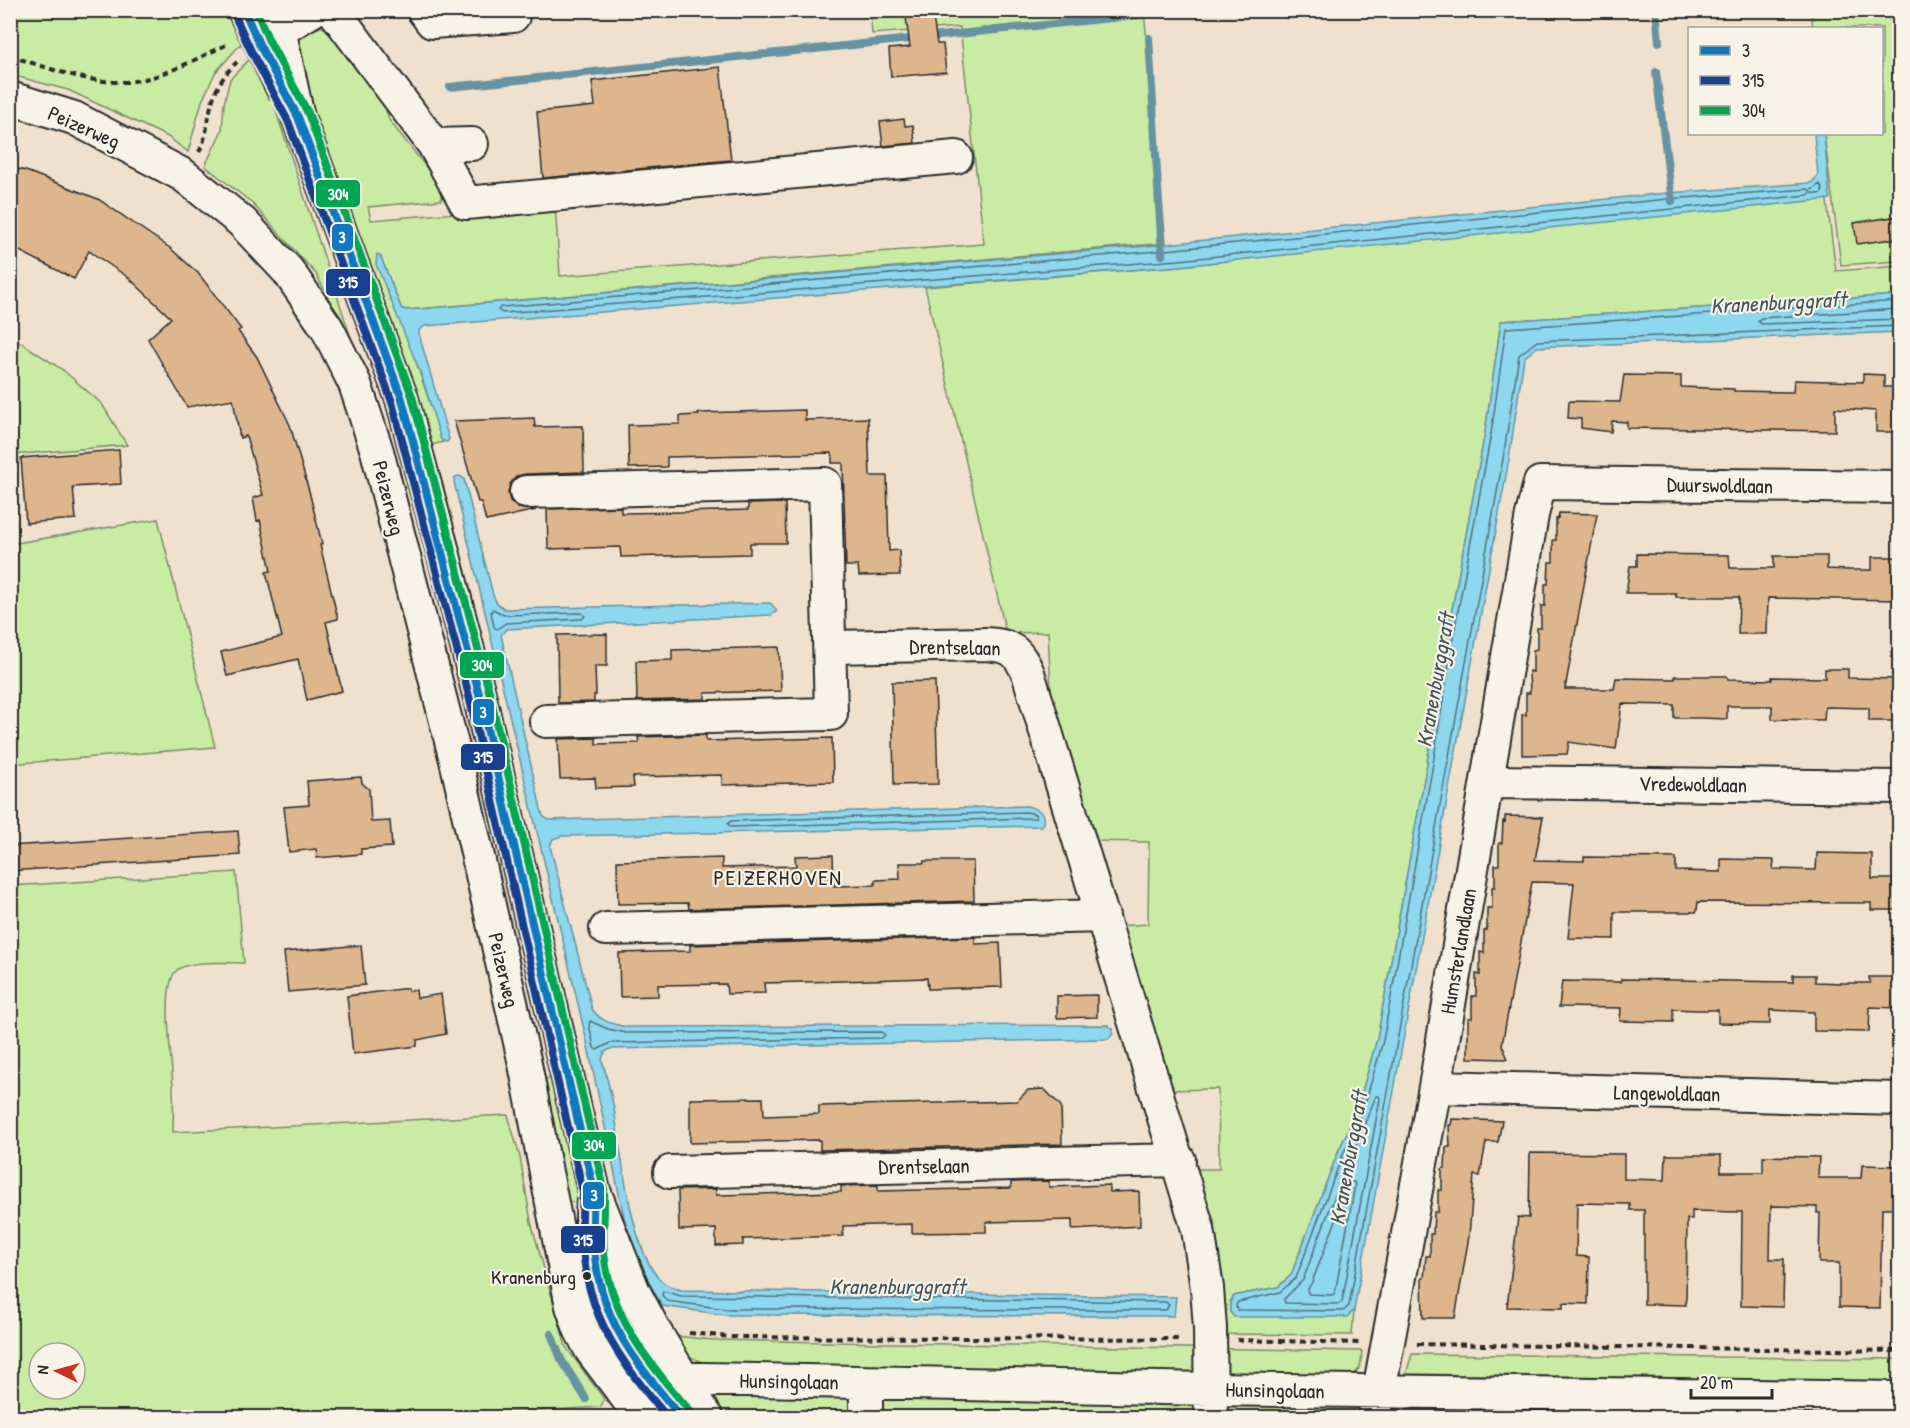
<svg xmlns="http://www.w3.org/2000/svg" width="1910" height="1428" viewBox="0 0 1910 1428" font-family="'Patrick Hand',sans-serif">
  <style>
    .green { fill: #caeba4; stroke: #7a8b68; stroke-width: 1.5; fill-rule: evenodd }
    .water { fill: #8dd7ef; stroke: #6692a1; stroke-width: 1.5 }
    .lines { fill: none; stroke-linecap: round; stroke-linejoin: round }
    .shore { stroke: #527079; stroke-width: 1.5 }
    .stream { stroke: #6692a1; stroke-width: 8 }
    .building { fill: #ddb68e; stroke: #2b2b2b; stroke-width: 1.5 }
    .minor-casing { stroke: #2b2b2b; stroke-width: 36 }
    .path { stroke: #2b2b2b; stroke-width: 4; stroke-dasharray: 6 4.5; stroke-linecap: butt }
    .minor { stroke: #f7f3e8; stroke-width: 32 }
    .bus-1-casing { stroke: #f7f3e8; stroke-width: 12 }
    .bus-2-casing { stroke: #f7f3e8; stroke-width: 12 }
    .bus-3-casing { stroke: #f7f3e8; stroke-width: 12 }
    .bus-1 { stroke: #1078be; stroke-width: 8 }
    .bus-2 { stroke: #19408f; stroke-width: 8 }
    .bus-3 { stroke: #00a651; stroke-width: 8 }
    .bus-dot { fill: #2b2b2b; stroke: #f7f3e8; stroke-width: 2 }
    .labels { text-anchor: middle; dominant-baseline: central; stroke-width: 4.5; stroke-linejoin: round; paint-order: stroke }
    .bus-label { font-size: 20px; fill: #2b2b2b; stroke: #f7f3e8; text-anchor: end }
    .street-label { font-size: 21px; fill: #2b2b2b; stroke: #f7f3e8 }
    .water-label { font-size: 22px; font-style: italic; fill: #44565c; stroke: #f7f3e8 }
    .neighbourhood-label { font-size: 22px; letter-spacing: 1.5px; fill: #2b2b2b; stroke: #f7f3e8 }
    .line-badge { stroke: #f7f3e8; stroke-width: 2 }
    .badge-label { font-size: 16px; text-anchor: middle; font-weight: bold; fill: #fff }
  </style>
  <rect width="100%" height="100%" fill="#efe1cd"/>
  <filter id="ink" filterUnits="userSpaceOnUse"><feTurbulence type="fractalNoise" baseFrequency=".0167" numOctaves="2"/><feDisplacementMap in="SourceGraphic" scale="12" xChannelSelector="R" yChannelSelector="G"/><feConvolveMatrix kernelMatrix="1 2 1 2 8 2 1 2 1" color-interpolation-filters="sRGB"/></filter>
  <g filter="url(#ink)">
    <path class="green" d="M10,11H234L246,38L215,73L202,101L188,152L168,137L68,90L11,75Z
      M870,11H1144L1166,243L408,310L402,309L400,305L380,255L443,442L428,446L352,230L293,53L298,39L306,32L321,27L335,31L381,93L389,120L441,186V200L368,207L371,220L555,205L560,276L984,244L960,27L872,34Z
      M1811,11H1899V261L1841,265L1824,134H1882V28H1813Z
      M258,57L355,350L316,274L251,202L205,166L222,130L224,104L230,79L249,60Z
      M1826,194L1836,271L1899,266V295L1501,321L1485,433L1448,631L1427,763L1377,1039L1356,1113L1338,1152L1291,1275L1278,1287L1234,1296L1230,1302V1312L1346,1317L1354,1310L1352,1335L1219,1334L1193,1169H1219L1218,1089L1168,1090L1118,926L1148,924L1149,842L1088,841L1052,712L1048,632L1006,633L925,287L1179,266Z
      M11,336L63,370L102,404L127,445L11,455Z
      M158,519L215,747L11,764V544Z
      M236,872L244,963C228,963 188,959 176,971C160,988 173,1065 173,1090C174,1104 173,1118 173,1132L508,1115L520,1157L531,1222L566,1347L604,1399L601,1407L538,1411L11,1414V886ZM39,1353H75V1389H39Z
      M548,1078H552L555,1080L579,1201L566,1203L544,1081Z
      M666,1335L713,1340L1362,1351C1361,1364 1361,1375 1346,1376L709,1364C689,1359 680,1349 666,1335Z
      M1412,1354L1899,1359V1381L1406,1374Z
      M700,1393L1354,1406L1352,1418H716Z
      M1387,1408L1900,1414L1899,1418H1385Z"/>
    <path class="water" d="M1814,134H1824L1830,199L1179,266L425,326L419,330V334L449,439L447,442L441,440L422,377L376,264L377,254L380,255L400,305L402,309L408,310L1147,246L1667,193L1811,183L1818,176Z
      M1899,295V332L1537,347L1524,358L1509,459L1354,1310L1347,1317H1234L1230,1312V1302L1234,1296L1278,1287L1291,1275L1338,1152L1356,1113L1377,1039L1427,763L1448,631L1485,433L1501,321Z
      M460,476L464,479L493,595L497,603L505,609L770,603L776,609V612L771,615L506,629L501,635L541,809L543,816L549,820L1027,806C1039,809 1047,813 1042,826L561,836L553,839L550,846L592,1009C601,1022 612,1024 627,1027L1108,1025L1113,1029V1034L1108,1039L610,1049L605,1052L602,1059C606,1076 611,1092 614,1109C621,1150 631,1258 664,1283C668,1287 676,1288 681,1290L1176,1297L1174,1316L726,1315L662,1306L642,1269L628,1236L587,1042L454,482L455,477Z"/>
    <g class="lines">
      <path class="shore" d="M1820,184L1823,191L1820,194L1811,193L1808,195L1179,260L502,313L498,310L501,307L1147,252L1668,199L1808,189L1810,191Z
        M1900,301L1506,328L1491,434L1454,632L1433,764L1383,1041L1362,1114L1343,1154L1296,1278L1280,1292L1238,1302L1236,1305L1237,1310L1343,1311L1349,1306L1503,459L1519,355L1537,341L1900,326
        M1900,309L1761,318L1758,321L1761,324L1900,319
        M493,609L504,615L582,613L585,616L582,619L506,623L497,629L494,627L491,612Z
        M1026,812L1035,814L1036,818L731,827L728,824L731,821Z
        M590,1021L608,1029L626,1033L882,1032L885,1035L882,1038L610,1043L597,1050L594,1048L589,1024Z
        M1376,1096H1379L1380,1099L1342,1302L1339,1304L1285,1303L1284,1299L1303,1280L1329,1211Z
        M1351,1182H1354L1355,1185L1335,1293L1332,1295L1309,1294L1307,1291L1312,1282Z
        M663,1291L681,1296L1166,1302L1169,1305L1166,1310L726,1309L667,1301L662,1295Z"/>
      <path class="stream" d="M1656,10L1659,42
        M1149,38L1162,255
        M1656,72L1672,201
        M450,87L1188,10
        M551,1334L561,1359L586,1399"/>
    </g>
    <path class="building" d="M905,10H932L937,44H943L946,72L891,77L889,49L910,47Z
      M720,67L731,160L543,178L537,112L595,106L592,81Z
      M904,119L905,126L913,125L915,143L883,146L880,122Z
      M10,167L26,171L98,199L170,248L198,273L241,329L238,331L257,357L290,425L309,491L322,544L320,545L338,619L326,622L342,691L307,700L298,659L227,676L221,652L282,637L266,572L271,571L260,520L257,521L253,498L263,495L246,436L240,438L233,399L187,407L148,339L171,318L129,278L89,251L74,279L10,246Z
      M1899,216V238L1857,244L1854,223Z
      M1863,374L1884,375V387H1899V432H1876V411L1835,408V431L1627,428V422L1612,421L1611,432L1581,428V419L1568,418L1569,401L1620,402L1624,375L1681,376V387L1734,389V391L1793,392L1794,380L1863,382Z
      M805,410V420L868,418L870,476H887L889,551L899,550L900,575L859,576L858,566H846L843,463H832V453L667,457V467L629,468L628,425L680,424V416L699,415L698,413Z
      M534,418L535,427L583,426L584,472L526,474L517,476L510,484L508,493L510,501L518,508L536,510L486,521L481,502H478L454,421Z
      M119,450L121,484L73,487L76,519L26,523L21,458Z
      M785,503L786,543H750V554L621,557L620,547L548,549L547,509L621,507V513L684,512L748,510V504Z
      M1559,513L1597,514L1565,689H1614L1616,678L1675,679V676H1727L1728,679L1772,680V677L1825,678V669H1848V678L1899,679V721H1869V708L1825,707L1824,720L1772,719V706H1727V719L1701,718H1674V705L1622,704L1616,749L1569,742L1567,754L1522,755V715H1526V693H1530L1529,671L1533,672V650L1537,649V628H1541V606H1545V584H1548L1549,562H1553V540H1556V519L1558,518Z
      M1637,554L1729,555L1730,568H1774V556H1827V569L1849,570H1872V557H1899V600L1768,598L1767,634H1738L1739,597H1676V593H1626L1630,566H1637Z
      M607,634V666H595L596,695H594V702L558,703L557,635Z
      M779,647L781,691L705,693V699L637,701L636,661L672,660V650Z
      M935,681L938,784L894,785L892,682Z
      M706,735V741L832,738L833,782L722,785V775L633,777L634,787L596,788L595,778L560,779L558,739L596,738V744L639,743L638,737Z
      M361,777L362,783L369,789L371,822L390,821L392,847L361,849V854L317,858L316,849L289,852L284,807L309,805L307,781Z
      M1505,816L1543,817L1535,860L1584,861V857L1676,858V871L1721,872V859L1774,860L1773,869L1816,870L1817,853L1872,854V879H1899V910H1871V903L1698,902L1697,910L1696,912H1614V939L1568,938L1574,883L1532,882L1502,1045L1508,1059L1468,1058V1018H1472V996H1476V974L1480,975V952L1484,953V931L1487,930V908H1492V887H1495V865H1499V843H1502L1503,821L1505,822Z
      M238,831L240,855L10,871V846Z
      M833,855L834,886L875,885V880L900,879L899,863H924V861H973L974,901L689,909L688,903L618,904L617,861L722,858V868L796,866L795,856Z
      M975,937V944L1000,943L1002,987L928,989L927,978L842,981L764,983L765,993L727,994L726,984L658,985V996L620,997L619,953L690,951V945Z
      M361,945L365,985L288,992L284,952Z
      M1793,975H1815V982L1842,983H1870L1869,977H1899V1008L1870,1007L1869,1032L1814,1031V1012L1770,1010V1024L1718,1023V1010H1696L1673,1009V1022L1620,1021L1621,1008L1559,1007L1562,981L1621,982V979L1793,982Z
      M408,988V991L416,990L417,998L441,994L446,1034L417,1040V1046L353,1054L347,996Z
      M1097,995V1017L1057,1018V996Z
      M1044,1089L1061,1106L1062,1144L820,1150V1140L690,1143V1099L763,1098L764,1116L819,1114V1106L1017,1101L1028,1090Z
      M1452,1119L1502,1121L1498,1142H1486L1480,1176L1474,1175L1469,1236L1455,1318H1423L1422,1278H1424L1426,1256H1430V1234H1433L1434,1212H1438V1190H1442V1169L1445,1168L1446,1147H1450L1449,1125H1451Z
      M1530,1153L1624,1154V1179L1665,1180L1666,1155H1721V1172H1763V1156L1819,1157L1818,1178H1861L1862,1165L1899,1166V1208H1882L1880,1308L1839,1307V1263H1819L1820,1213H1817V1207L1771,1206L1770,1259H1784L1783,1307L1741,1306L1742,1212L1692,1211V1219H1687L1686,1305L1644,1304V1210H1630V1204L1577,1203L1576,1256L1589,1257L1588,1304L1563,1303V1308L1507,1307L1518,1217L1529,1218Z
      M1049,1181V1187L1109,1185V1192L1139,1191L1140,1226L1072,1230V1220L986,1222V1232L912,1233V1224L843,1226V1236L743,1239V1245L716,1246V1229L679,1230L678,1190L716,1189V1195L841,1192V1186L878,1185V1191L1011,1188V1182Z"/>
    <g class="lines">
      <g class="minor-casing">
        <path id="minor" d="M244,10L282,87
          M275,10L298,117L402,399L442,548L479,694L594,1191L634,1292L654,1330L707,1418
          M333,10L434,145L472,144
          M423,10L432,22L513,16
          M264,43L280,30L313,10
          M10,98L74,118L183,175L242,222L288,271L327,328L355,384L377,451L456,760L525,1064L572,1306L580,1329L591,1350L642,1418
          M434,145L466,203L956,157
          M526,492L825,484L831,714L546,721
          M830,647L986,644C1012,646 1017,650 1028,673L1198,1229L1207,1288L1210,1328L1211,1418
          M1487,782L1900,787
          M606,929L1103,916
          M1435,1087L1900,1099
          M670,1172L1179,1160
          M593,1201C588,1256 601,1315 634,1360C649,1379 666,1398 682,1418
          M650,1378L1210,1389L1900,1398
          M866,1418V1383
          M1374,1418L1435,1087L1532,515L1540,483L1900,487"/>
      </g>
      <path class="path" d="M10,56C47,67 85,83 123,82C159,81 197,58 228,44
        M199,152C207,137 207,123 211,106C215,89 224,74 237,62
        M689,1333L732,1337L1182,1339
        M1237,1340L1359,1343
        M1417,1344L1900,1351"/>
      <use href="#minor" class="minor"/>
      <g class="bus-1-casing">
        <path id="bus-1" d="M244,10L260,46L298,117L402,399L479,694L594,1191C587,1297 615,1339 682,1418"/>
      </g>
      <g class="bus-2-casing">
        <path id="bus-2" d="M234,14L251,51L288,121L392,402L469,696L583,1192C576,1295 603,1342 668,1418"/>
      </g>
      <g class="bus-3-casing">
        <path id="bus-3" d="M256,10L269,41L308,113L412,396L489,691L604,1189C605,1210 602,1231 604,1253C611,1318 649,1364 690,1411"/>
      </g>
      <use href="#bus-1" class="bus-1"/>
      <use href="#bus-2" class="bus-2"/>
      <use href="#bus-3" class="bus-3"/>
    </g>
  </g>
  <circle class="bus-dot" cx="587" cy="1276" r="5"/>
  <g class="labels">
    <g class="bus-label">
      <text x="576" y="1276">Kranenburg</text>
    </g>
    <g class="street-label">
      <text transform="translate(84 127) rotate(24)">Peizerweg</text>
      <text transform="translate(1720 485) rotate(1)">Duurswoldlaan</text>
      <text transform="translate(389 498) rotate(76)">Peizerweg</text>
      <text transform="translate(955 647) rotate(1)">Drentselaan</text>
      <text transform="translate(1693 784) rotate(1)">Vredewoldlaan</text>
      <text transform="translate(1458 951) rotate(-80)">Humsterlandlaan</text>
      <text transform="translate(504 970) rotate(77)">Peizerweg</text>
      <text transform="translate(1667 1093) rotate(1)">Langewoldlaan</text>
      <text transform="translate(924 1166) rotate(-1)">Drentselaan</text>
      <text transform="translate(789 1381) rotate(1)">Hunsingolaan</text>
      <text transform="translate(1275 1390) rotate(1)">Hunsingolaan</text>
    </g>
    <g class="water-label">
      <text transform="translate(1778 302) rotate(-3)">Kranenburggraft</text>
      <text transform="translate(1435 680) rotate(-80)">Kranenburggraft</text>
      <text transform="translate(1348 1158) rotate(-80)">Kranenburggraft</text>
      <text x="897" y="1286">Kranenburggraft</text>
    </g>
    <g class="neighbourhood-label">
      <text x="778" y="877">PEIZERHOVEN</text>
    </g>
  </g>
  <g class="line-badge">
    <rect x="315" y="179" width="46" height="29" rx="6" fill="#00a651"/>
    <rect x="331" y="223" width="23" height="29" rx="6" fill="#1078be"/>
    <rect x="325" y="268" width="46" height="29" rx="6" fill="#19408f"/>
    <rect x="459" y="651" width="46" height="28" rx="6" fill="#00a651"/>
    <rect x="472" y="698" width="23" height="28" rx="6" fill="#1078be"/>
    <rect x="460" y="743" width="46" height="28" rx="6" fill="#19408f"/>
    <rect x="571" y="1131" width="46" height="29" rx="6" fill="#00a651"/>
    <rect x="582" y="1181" width="23" height="29" rx="6" fill="#1078be"/>
    <rect x="560" y="1225" width="46" height="29" rx="6" fill="#19408f"/>
  </g>
  <g class="badge-label">
    <text x="338" y="200">304</text>
    <text x="342" y="243">3</text>
    <text x="348" y="288">315</text>
    <text x="482" y="671">304</text>
    <text x="483" y="718">3</text>
    <text x="483" y="763">315</text>
    <text x="594" y="1151">304</text>
    <text x="594" y="1201">3</text>
    <text x="583" y="1246">315</text>
  </g>
  <rect width="1910" height="1428" fill="none" stroke="#f7f3e8" stroke-width="36"/>
  <rect x="18" y="18" width="1874" height="1392" fill="none" stroke="#2b2b2b" stroke-width="2" filter="url(#ink)"/>
  <rect x="1688" y="27" width="195" height="108" fill="#f7f3e8" stroke="#a5a39c" stroke-width="1.5"/>
  <rect x="1700" y="46" width="30" height="9" fill="#1078be" stroke="#a5a39c" stroke-width="1.5"/>
  <text x="1742" y="57" font-size="18" fill="#2b2b2b">3</text>
  <rect x="1700" y="76" width="30" height="9" fill="#19408f" stroke="#a5a39c" stroke-width="1.5"/>
  <text x="1742" y="87" font-size="18" fill="#2b2b2b">315</text>
  <rect x="1700" y="106" width="30" height="9" fill="#00a651" stroke="#a5a39c" stroke-width="1.5"/>
  <text x="1742" y="117" font-size="18" fill="#2b2b2b">304</text>
  <g transform="translate(57 1371) rotate(275)"><circle r="28" fill="#f7f3e8" stroke="#a5a39c" stroke-width="1.5"/>
  <path d="M0-4.5L10 22L0 15L-10 22Z" fill="#c8321e"/>
  <text y="-9" font-size="16" font-weight="bold" text-anchor="middle" fill="#2b2b2b">N</text>
  </g>
  <path d="M1691 1389v9h81v-9" fill="none" stroke="#2b2b2b" stroke-width="3"/>
  <text x="1700" y="1389" font-size="18" fill="#2b2b2b" stroke="#f7f3e8" stroke-width="4.5" paint-order="stroke">20 m</text>
</svg>
